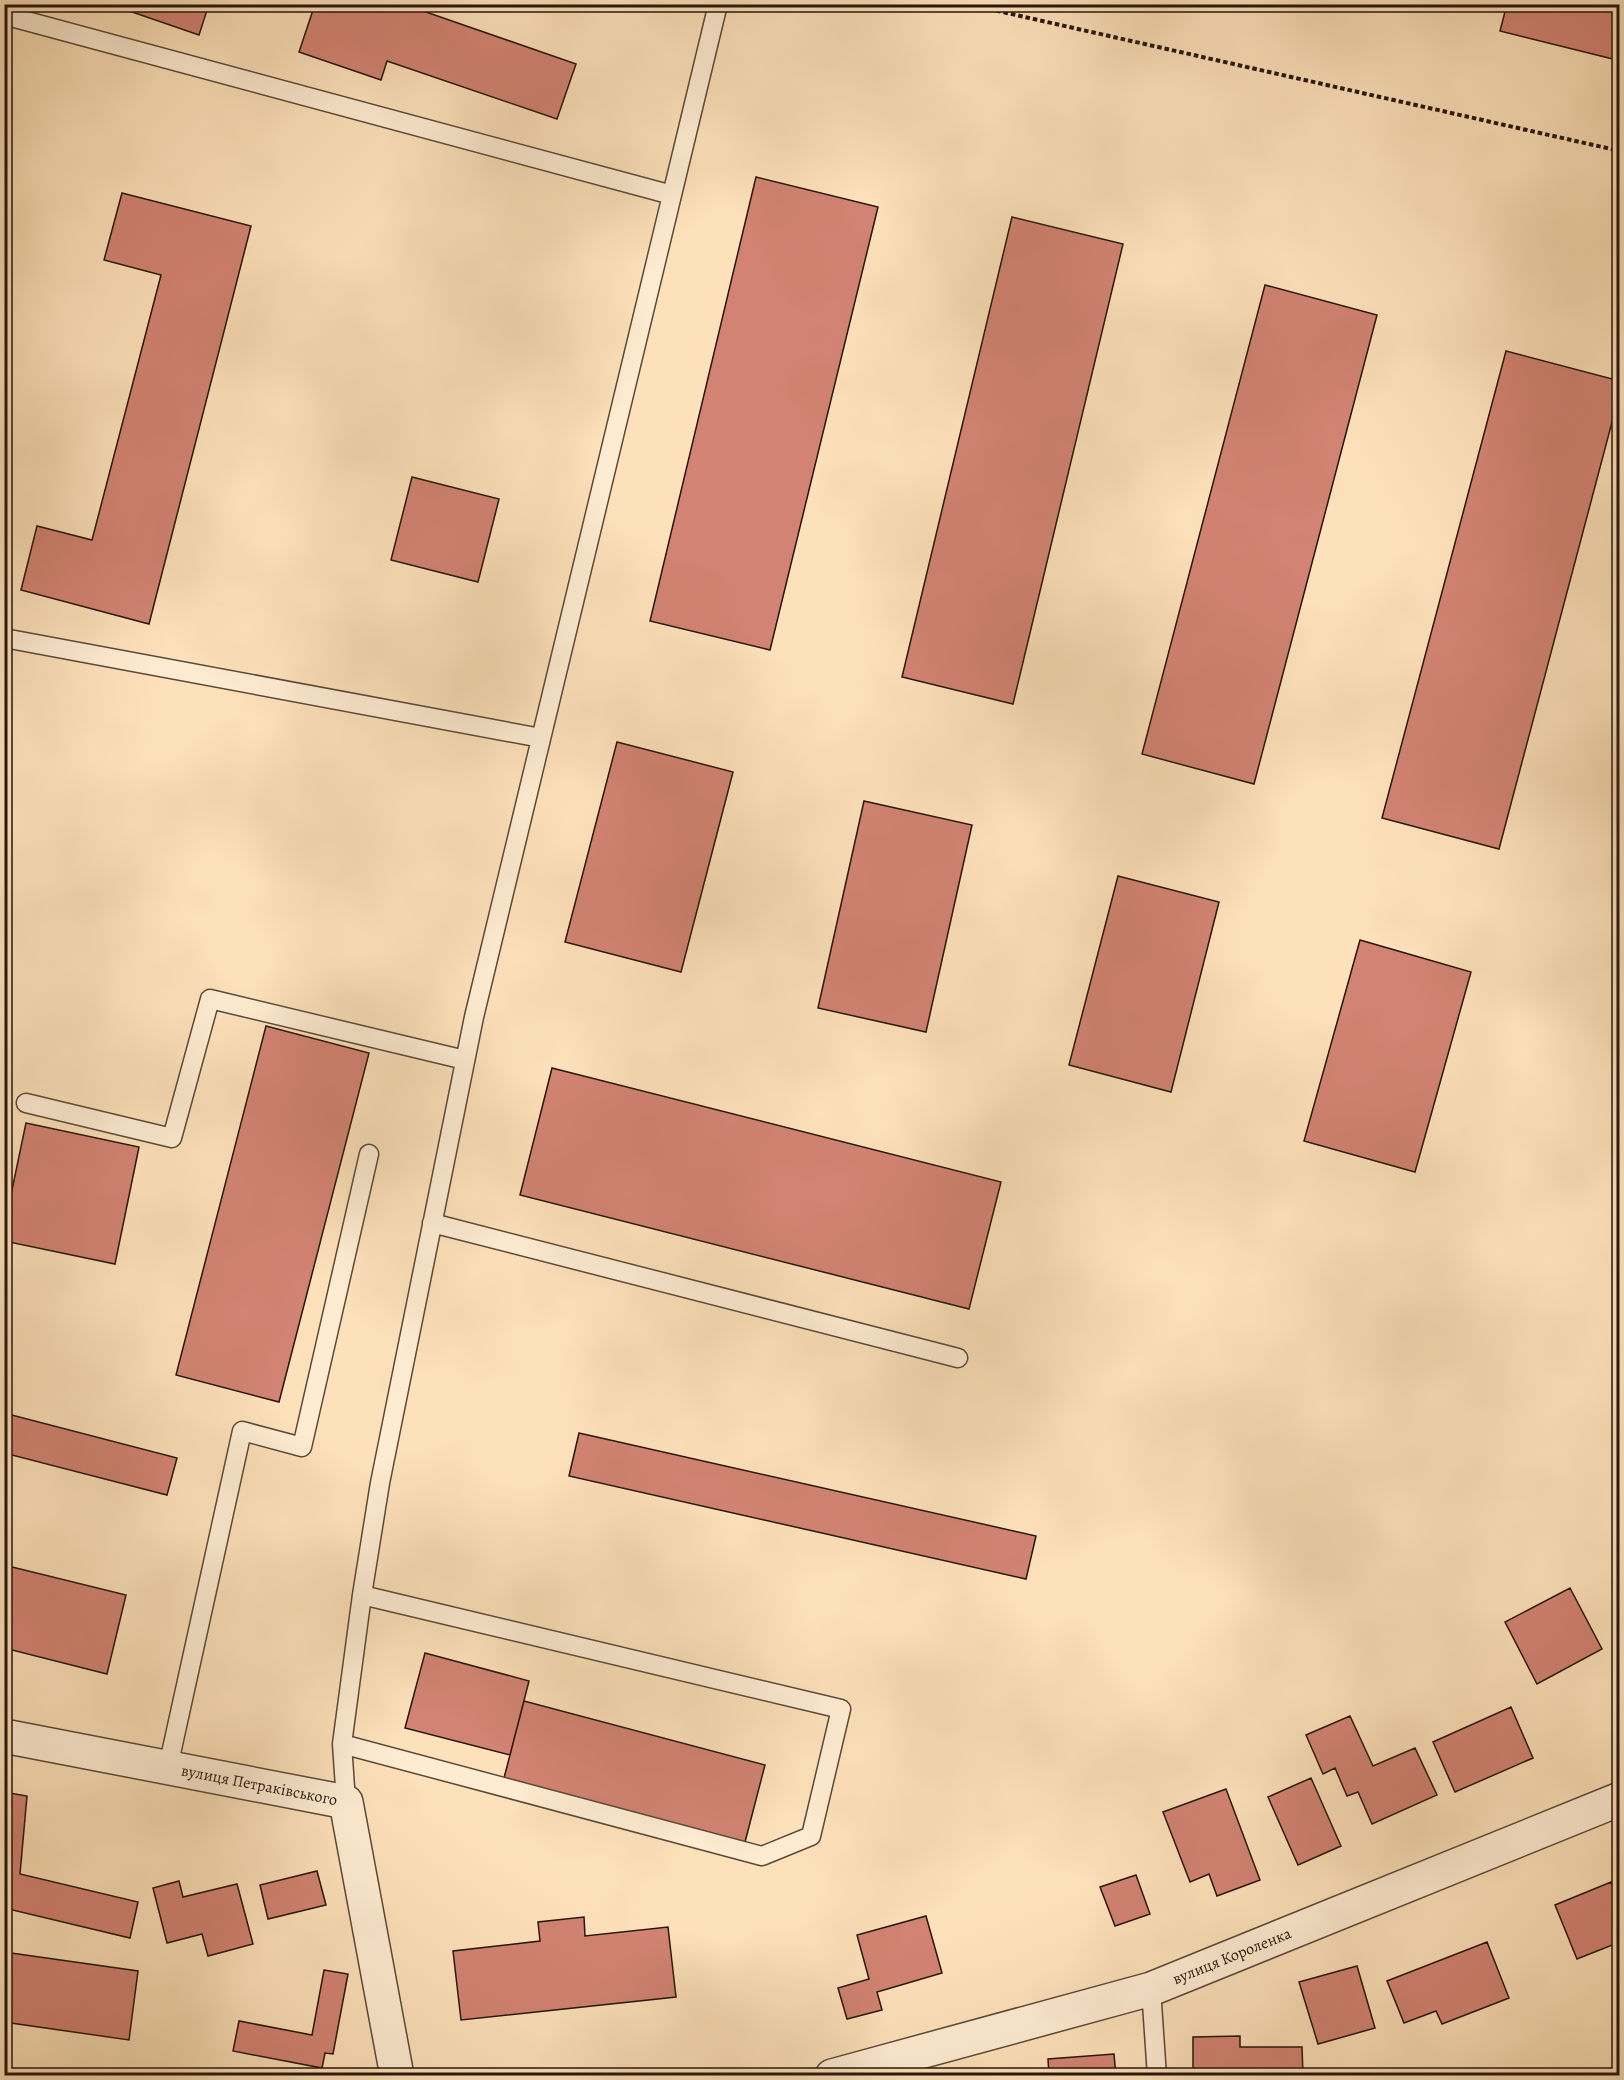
<svg xmlns="http://www.w3.org/2000/svg" width="1624" height="2080" viewBox="0 0 1624 2080" font-family="Alegreya,serif">
  <style>
    .building { fill: #d28373; stroke: #26160d; stroke-width: 1.5 }
    .lines { fill: none; stroke-linecap: round; stroke-linejoin: round }
    .lane-casing { stroke: #5c4938; stroke-width: 21 }
    .street-casing { stroke: #5c4938; stroke-width: 36 }
    .path { stroke: #26160d; stroke-width: 4; stroke-dasharray: 4.5 3; stroke-linecap: butt }
    .lane { stroke: #feecd2; stroke-width: 18 }
    .street { stroke: #feecd2; stroke-width: 33 }
    .labels { text-anchor: middle; dominant-baseline: central; stroke-width: 5; stroke-linejoin: round; paint-order: stroke }
    .street-label { font-size: 16px; fill: #26160d; stroke: #feecd2 }
  </style>
  <rect width="100%" height="100%" fill="#fde1ba"/>
  <filter id="stains"><feTurbulence type="fractalNoise" baseFrequency=".00333" numOctaves="4"/><feColorMatrix values="0 0 0 0 .2 0 0 0 0 .09 0 0 0 0 .02 0 0 0 .5 -.17"/></filter>
  <radialGradient id="worn" r=".72"><stop offset=".6" stop-color="#630" stop-opacity="0"/><stop offset="1" stop-color="#630" stop-opacity=".3"/></radialGradient>
  <path class="building" d="M109,4H209L199,35Z
    M315,4H403L576,64L557,119L387,61L381,80L299,52Z
    M1507,4H1620V33L1613,59L1500,31Z
    M756,177L878,207L770,650L650,621Z
    M122,193L251,226L149,624L21,590L37,526L92,540L161,275L104,260Z
    M1012,217L1123,244L1013,704L902,677Z
    M1265,285L1377,315L1254,784L1142,754Z
    M1506,351L1620,381V392L1499,849L1382,818Z
    M412,477L499,499L478,582L391,560Z
    M617,742L733,772L681,972L565,942Z
    M864,801L972,825L926,1032L818,1008Z
    M1118,876L1219,902L1171,1092L1069,1065Z
    M1360,940L1471,972L1415,1172L1304,1141Z
    M266,1026L369,1053L279,1402L176,1375Z
    M552,1068L1001,1182L969,1309L520,1195Z
    M26,1123L139,1147L115,1264L4,1241V1228Z
    M4,1413L177,1458L167,1495L4,1453Z
    M579,1433L1036,1536L1026,1579L569,1476Z
    M4,1565L126,1595L107,1674L4,1648Z
    M1570,1588L1602,1649L1537,1684L1505,1622Z
    M425,1653L529,1681L510,1755L405,1728Z
    M524,1701L765,1765L745,1842L504,1778Z
    M1511,1707L1533,1758L1455,1792L1433,1742Z
    M1350,1716L1373,1766L1415,1748L1437,1795L1372,1824L1358,1792L1347,1796L1335,1768L1323,1774L1306,1735Z
    M1311,1778L1341,1846L1298,1865L1268,1797Z
    M1226,1789L1260,1880L1217,1896L1209,1874L1190,1882L1163,1812Z
    M4,1792L27,1796L20,1874L138,1902L130,1938L4,1908Z
    M317,1871L326,1905L268,1919L260,1885Z
    M1136,1875L1150,1914L1115,1926L1100,1887Z
    M179,1881L183,1897L237,1884L253,1944L208,1956L202,1934L167,1943L153,1888Z
    M1611,1882L1620,1903V1942L1577,1959L1555,1905Z
    M926,1916L942,1973L877,1992L882,2010L847,2019L838,1988L869,1979L857,1935Z
    M584,1917L585,1936L668,1927L676,1997L461,2020L453,1951L540,1941L538,1922Z
    M1487,1942L1509,1998L1442,2024L1436,2011L1404,2023L1387,1981Z
    M4,1952L138,1971L129,2040L4,2022Z
    M1357,1966L1375,2028L1318,2044L1299,1982Z
    M324,1970L348,1974L333,2054L325,2053L322,2068L233,2051L239,2021L312,2035Z
    M1240,2036V2047H1302L1303,2076H1193V2037Z
    M1114,2054L1116,2076H1049L1048,2059Z"/>
  <g class="lines">
    <g class="lane-casing">
      <path id="lane" d="M4,15L672,195
        M4,638L541,738
        M26,1103L172,1138L210,999L465,1060
        M432,1223L958,1358
        M342,1744L762,1856L811,1836L841,1709L362,1595
        M168,1767L242,1431L302,1447L369,1154
        M346,1802L342,1744L362,1595L380,1483L474,1017L718,4
        M1151,1989L1157,2076"/>
    </g>
    <g class="street-casing">
      <g id="street">
        <path id="s1" d="M4,1736L346,1802L397,2076"/>
        <path id="s2" d="M832,2076L1151,1989L1620,1799"/>
      </g>
    </g>
    <path class="path" d="M967,4L1620,151"/>
    <use href="#lane" class="lane"/>
    <use href="#street" class="street"/>
  </g>
  <g class="labels">
    <g class="street-label">
      <text stroke="none"><textPath href="#s1" startOffset="260">вулиця Петраківського</textPath></text>
      <text stroke="none"><textPath href="#s2" startOffset="418">вулиця Короленка</textPath></text>
    </g>
  </g>
  <rect width="1624" height="2080" fill="none" stroke="#fde1ba" stroke-width="24"/>
  <rect x="6" y="6" width="1612" height="2068" fill="none" stroke="#26160d" stroke-width="3"/>
  <rect x="12" y="12" width="1600" height="2056" fill="none" stroke="#26160d" stroke-width="1.5"/>
  <rect width="100%" height="100%" filter="url(#stains)"/>
  <rect width="100%" height="100%" fill="url(#worn)"/>
</svg>
